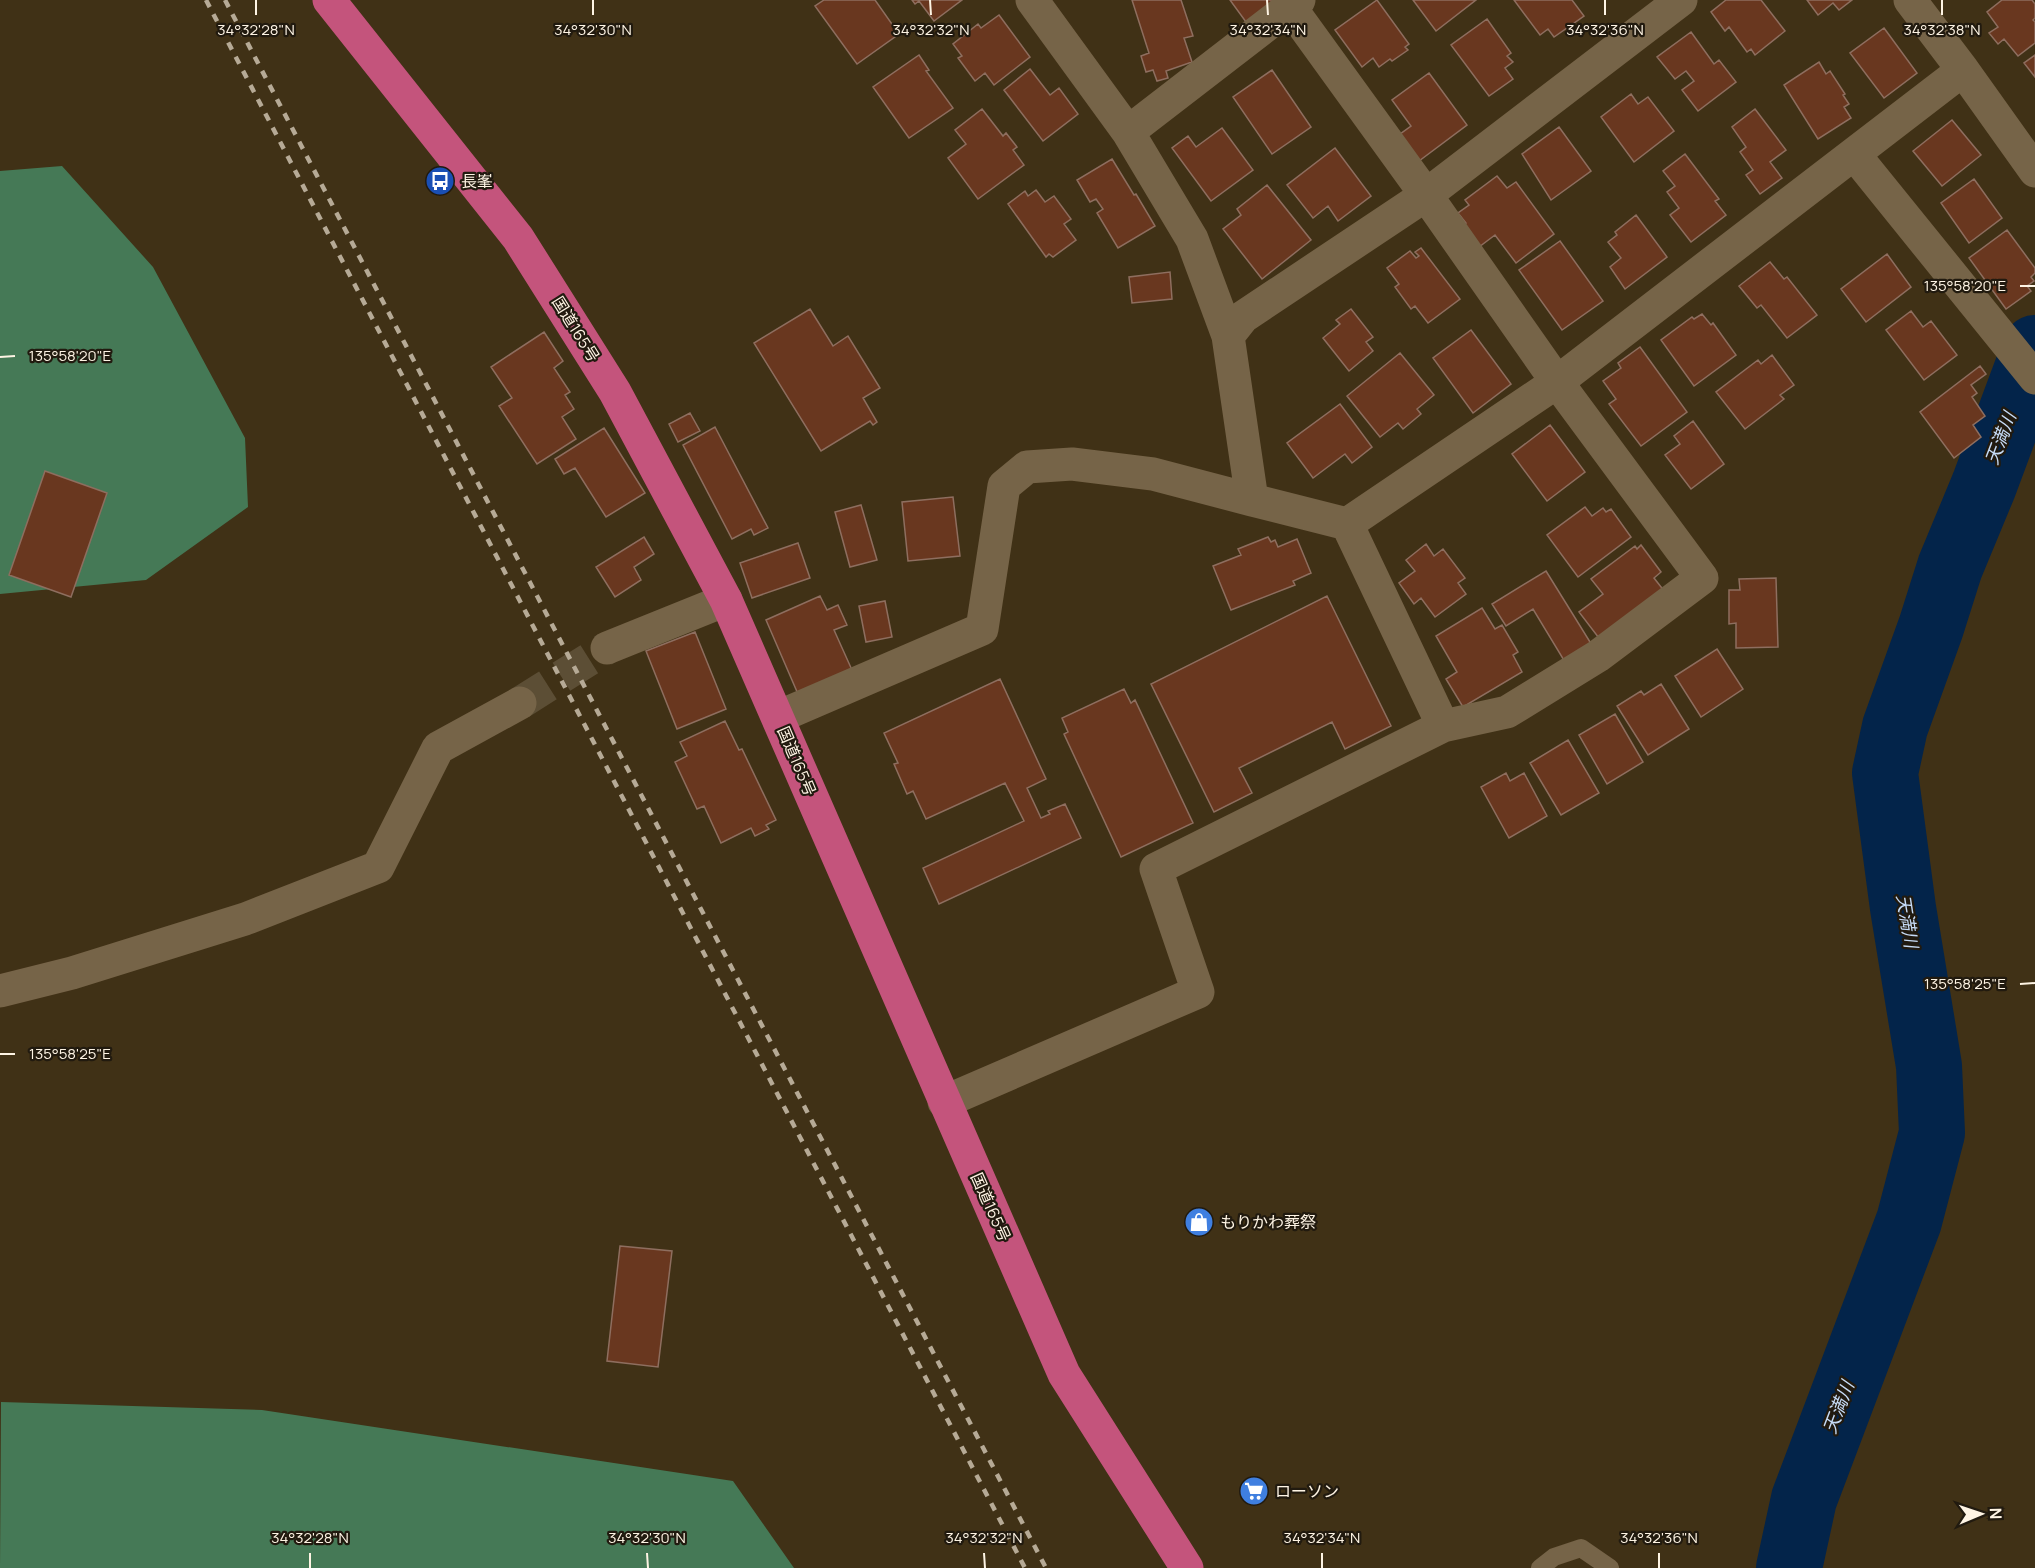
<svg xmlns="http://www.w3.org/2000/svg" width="2035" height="1568" viewBox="0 0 2035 1568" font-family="Manrope,'Noto Sans JP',sans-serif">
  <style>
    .forest { fill: #457956 }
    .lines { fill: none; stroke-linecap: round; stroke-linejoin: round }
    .river { stroke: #03244a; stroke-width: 66 }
    .building { fill: #69371f; stroke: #8e6e5f; stroke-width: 1.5 }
    .street-tunnel { stroke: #5c4e35; stroke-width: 33; stroke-dasharray: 33 16; stroke-linecap: butt }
    .lane { stroke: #766448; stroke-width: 18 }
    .street { stroke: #766448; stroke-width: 33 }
    .highway { stroke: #c4547c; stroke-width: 33 }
    .rail { stroke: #b6aa96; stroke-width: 4.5; stroke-dasharray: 8 8; stroke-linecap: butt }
    .ticks { fill: none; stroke: #fef4e4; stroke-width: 2 }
    .labels { text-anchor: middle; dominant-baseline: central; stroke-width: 4.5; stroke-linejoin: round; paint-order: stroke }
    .poi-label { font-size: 16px; fill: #fef4e4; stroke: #211a0f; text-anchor: start }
    .street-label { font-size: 16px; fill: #fef4e4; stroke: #211a0f }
    .water-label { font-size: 18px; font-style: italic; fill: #c6dbf6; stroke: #211a0f }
    .ticks-label { font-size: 15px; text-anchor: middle; fill: #fef4e4; stroke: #211a0f; stroke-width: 4.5; stroke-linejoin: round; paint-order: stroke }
  </style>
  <rect width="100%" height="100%" fill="#403116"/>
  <path class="forest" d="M62,166L153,267L245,438L248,507L146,580L0,594V171Z
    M1,1402L262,1410L733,1481L794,1568H0Z"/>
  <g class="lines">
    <path class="river" d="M1789,1568L1804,1499L1909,1221L1932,1133L1929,1066L1903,908L1885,773L1895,727L1931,627L1950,567L1984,485L2035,348"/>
  </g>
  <path class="building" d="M824,0H875L899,34L857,64L815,6Z
    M912,0H962L934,21L919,1L915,4Z
    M1132,0H1181L1193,36L1184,38L1192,62L1166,71L1168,78L1157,81L1153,70L1146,72L1141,56L1149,53Z
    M1230,0H1275L1246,22Z
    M1377,0L1409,44L1405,47L1408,50L1392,61L1390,59L1379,67L1373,58L1362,67L1335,30Z
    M1413,0H1476L1436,31Z
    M1514,0H1572L1584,16L1554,37L1548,29L1540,35Z
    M1726,0H1761L1785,31L1755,55L1751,49L1747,52L1729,27L1725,31L1711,12Z
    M1807,0H1852L1839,10L1833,3L1818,15Z
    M2002,0H2032L2035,4V18L2033,20L2035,22V43L2018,56L2004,39L1998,44L1989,33L1998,27L1987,12Z
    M999,15L1030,57L994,85L985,73L975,81L958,58L962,56L953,44L978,24L981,28Z
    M1487,19L1511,53L1507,56L1513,62L1505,68L1513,79L1489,96L1451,45Z
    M1884,28L1917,73L1884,98L1850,53Z
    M1691,32L1714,64L1719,60L1736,82L1698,111L1682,90L1694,81L1686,71L1675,79L1657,57Z
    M919,55L929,70L926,71L953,108L909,138L873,87Z
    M2035,55V77L2024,63Z
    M1819,62L1826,74L1830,71L1845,94L1843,95L1849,104L1844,107L1851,118L1818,139L1784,85Z
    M1030,69L1050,95L1059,88L1078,114L1043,141L1004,90Z
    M1272,70L1311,127L1272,154L1233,97Z
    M1429,73L1467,125L1415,164L1396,137L1411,126L1392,100Z
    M1631,94L1638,104L1648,97L1674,131L1634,162L1601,117Z
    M982,109L1003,136L1006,133L1017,147L1013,150L1024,165L978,199L948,158L966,144L955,130Z
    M1755,109L1786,150L1770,162L1782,178L1760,194L1746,175L1753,170L1740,152L1746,147L1732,127Z
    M1952,120L1981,155L1942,186L1913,151Z
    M1559,127L1591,171L1551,200L1522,154Z
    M1222,128L1253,170L1211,201L1172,148L1188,136L1196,147Z
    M1335,148L1371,196L1338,221L1328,206L1313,218L1287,185Z
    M1685,154L1719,199L1715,201L1726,215L1691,242L1670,215L1679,208L1667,192L1675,186L1663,171Z
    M1112,159L1134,195L1136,194L1155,226L1118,248L1097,213L1103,209L1096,199L1090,202L1077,180Z
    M1497,176L1507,188L1516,182L1554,234L1516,263L1495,235L1475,250L1459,228L1466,223L1458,213L1469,205L1465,200Z
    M1974,179L2002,218L1969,243L1941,203Z
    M1267,185L1311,240L1262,279L1223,229L1241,215L1237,209Z
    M1036,190L1045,202L1054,196L1071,219L1064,224L1076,240L1053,257L1049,254L1046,257L1008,204L1025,191L1028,196Z
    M1636,215L1667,257L1625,289L1610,267L1621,258L1608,242L1617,235L1615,232Z
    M2007,230L2035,268V273L2031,277L2034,281L2027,286L2031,291L2006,309L1969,258Z
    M1560,241L1603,301L1562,330L1519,270Z
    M1421,248L1460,299L1428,323L1415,306L1411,309L1395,287L1399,284L1387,268L1410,251L1416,258L1419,256L1415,252Z
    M1887,254L1911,287L1866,322L1841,289Z
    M1770,262L1784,279L1787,277L1817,315L1787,338L1761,305L1757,308L1739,286Z
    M1170,272L1172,299L1132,303L1129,277Z
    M810,309L833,346L848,336L880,388L863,398L877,422L873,425L870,421L821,451L754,343Z
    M1351,309L1373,337L1366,342L1373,351L1349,371L1323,338L1340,324L1336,320Z
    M1911,311L1923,327L1931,321L1957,355L1924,380L1886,330Z
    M1702,314L1711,325L1713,323L1736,355L1694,386L1661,340L1692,317L1694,319Z
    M1471,330L1511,384L1473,413L1433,358Z
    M544,332L563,361L554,368L570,392L565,395L574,409L562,417L576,439L537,464L499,406L512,398L491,367Z
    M1640,347L1687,412L1641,446L1609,404L1616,399L1603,381L1621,368L1618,363Z
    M1400,353L1434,395L1417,409L1421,414L1403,429L1398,423L1380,437L1347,396Z
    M1772,355L1794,385L1780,395L1784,399L1745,429L1716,392L1758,360L1761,364Z
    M1980,366L1986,374L1971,385L1977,393L1972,397L1985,416L1973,425L1981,437L1954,458L1920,412Z
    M1340,404L1372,447L1352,463L1345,454L1313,478L1287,443Z
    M690,413L700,431L678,442L669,424Z
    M1693,421L1724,464L1691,489L1665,455L1680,444L1674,436Z
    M1550,425L1585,472L1547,501L1512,454Z
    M715,427L768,528L754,535L751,529L732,539L683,445Z
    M604,428L645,493L606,517L575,468L564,474L555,459Z
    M45,471L107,493L71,597L9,575Z
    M953,497L960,556L908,561L902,502Z
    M861,505L877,560L850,567L835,512Z
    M1585,507L1592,516L1603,508L1606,512L1611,509L1631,537L1578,577L1547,535Z
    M644,537L654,554L634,567L641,580L615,597L596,567Z
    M1268,537L1271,542L1275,540L1278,547L1297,539L1311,573L1293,581L1295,585L1231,610L1213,566L1241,555L1238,549Z
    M798,543L810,578L752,598L740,563Z
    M1426,544L1434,556L1443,549L1465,578L1458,583L1466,594L1435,617L1421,598L1414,604L1399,583L1415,571L1406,560Z
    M1641,545L1661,572L1654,578L1669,597L1605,646L1579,612L1603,594L1591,579L1635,546L1637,549Z
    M1546,571L1595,650L1568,667L1533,609L1506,626L1492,604Z
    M1776,578L1778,647L1736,648V623L1729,624V590H1740L1739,579Z
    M820,596L827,610L838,605L847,625L834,630L852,670L798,694L766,620Z
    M1327,596L1391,726L1345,749L1332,722L1239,768L1252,793L1214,812L1151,684Z
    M885,601L892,637L866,642L859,606Z
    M1482,608L1495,629L1502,625L1518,652L1513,655L1522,672L1463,707L1446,679L1457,672L1436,636Z
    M695,632L726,709L677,729L646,651Z
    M1717,649L1743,689L1701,717L1675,676Z
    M1000,679L1046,779L1027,788L1041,818L1050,814L1048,811L1065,804L1081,838L939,904L923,868L1024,821L1005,783L926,819L913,791L907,794L894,764L898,763L884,733Z
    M1661,684L1689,729L1648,755L1617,706L1641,691L1644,695Z
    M1124,689L1131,703L1135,700L1193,823L1121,857L1064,734L1068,732L1062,718Z
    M1615,714L1643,762L1607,784L1579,735Z
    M725,721L739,750L742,749L776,820L766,825L769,829L755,836L751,828L721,843L704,806L697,809L675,762L687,756L680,742Z
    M1568,740L1599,793L1561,815L1530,763Z
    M1506,773L1510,781L1524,773L1547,816L1509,838L1481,787Z
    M620,1246L672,1251L658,1367L607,1361Z"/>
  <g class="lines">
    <path class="street-tunnel" d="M520,703L607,648"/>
    <path class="lane" d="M1540,1568L1554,1557L1581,1548L1610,1568"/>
    <path class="street" d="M1032,0L1128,132L1192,239L1228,336L1243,317L1426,195L1681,0
      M1910,0L1963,70L2035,171
      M1290,7L1426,195L1557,382L1702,578L1598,656L1507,712L1443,726L1347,524
      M1128,132L1299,0
      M1854,154L2035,378
      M1252,500L1347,524L1557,382L1963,70
      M607,648L726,600
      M778,717L982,629L1004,486L1027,467L1072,464L1153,474L1252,500L1228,336
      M0,991L72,973L245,919L378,867L438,748L520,703
      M944,1102L1198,992L1156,869L1443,726"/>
    <path class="highway" d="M329,0L518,238L615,392L726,600L1064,1374L1187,1568"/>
    <path class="rail" d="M206,0L1025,1568
      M225,0L1046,1568"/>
  </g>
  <path class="ticks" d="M256,0V15M593,0V15M930,0L931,15M1267,0L1268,15M1605,0V15M1942,0V15M2020,286H2035M0,357L15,356M2020,984L2035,983M0,1054H15M310,1553V1568M647,1553L648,1568M984,1553L985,1568M1322,1553V1568M1659,1553V1568"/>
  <defs>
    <g id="bus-disc" transform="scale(1.5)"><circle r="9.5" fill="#1a4fb4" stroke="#211a0f"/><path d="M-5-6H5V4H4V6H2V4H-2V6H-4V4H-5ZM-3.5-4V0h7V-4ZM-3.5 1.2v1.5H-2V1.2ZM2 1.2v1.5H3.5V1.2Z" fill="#fff"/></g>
    <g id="shop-disc" transform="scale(1.5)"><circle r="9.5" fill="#3f7fe0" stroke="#211a0f"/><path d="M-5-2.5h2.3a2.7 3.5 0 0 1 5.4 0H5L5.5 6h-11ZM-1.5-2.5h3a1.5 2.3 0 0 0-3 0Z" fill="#fff"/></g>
    <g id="supermarket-disc" transform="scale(1.5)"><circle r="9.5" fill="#3f7fe0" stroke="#211a0f"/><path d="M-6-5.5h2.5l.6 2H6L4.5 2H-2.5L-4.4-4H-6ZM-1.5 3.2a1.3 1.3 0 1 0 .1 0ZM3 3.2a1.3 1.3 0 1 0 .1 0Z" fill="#fff"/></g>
  </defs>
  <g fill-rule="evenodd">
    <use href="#bus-disc" x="440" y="181"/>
    <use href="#shop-disc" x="1199" y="1222"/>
    <use href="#supermarket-disc" x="1254" y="1491"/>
  </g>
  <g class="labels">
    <g class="poi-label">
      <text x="461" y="181">長峯</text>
      <text x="1220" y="1222">もりかわ葬祭</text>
      <text x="1275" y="1491">ローソン</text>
    </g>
    <g class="street-label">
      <text transform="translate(576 329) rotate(58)">国道165号</text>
      <text transform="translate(797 761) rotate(67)">国道165号</text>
      <text transform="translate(991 1207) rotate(66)">国道165号</text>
    </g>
    <g class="water-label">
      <text transform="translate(2000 438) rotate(-69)">天満川</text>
      <text transform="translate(1908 921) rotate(81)">天満川</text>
      <text transform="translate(1838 1407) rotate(-69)">天満川</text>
    </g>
  </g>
  <g class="ticks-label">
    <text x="256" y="35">34°32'28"N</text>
    <text x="593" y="35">34°32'30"N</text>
    <text x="931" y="35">34°32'32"N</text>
    <text x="1268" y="35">34°32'34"N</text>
    <text x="1605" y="35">34°32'36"N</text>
    <text x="1942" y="35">34°32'38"N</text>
    <text x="1965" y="291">135°58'20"E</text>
    <text x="70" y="361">135°58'20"E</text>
    <text x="1965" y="989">135°58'25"E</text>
    <text x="70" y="1059">135°58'25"E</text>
    <text x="310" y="1543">34°32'28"N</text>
    <text x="647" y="1543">34°32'30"N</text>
    <text x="984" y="1543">34°32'32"N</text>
    <text x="1322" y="1543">34°32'34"N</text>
    <text x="1659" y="1543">34°32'36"N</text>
  </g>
  <g transform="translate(1981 1514) rotate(88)" stroke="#211a0f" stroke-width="4.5" paint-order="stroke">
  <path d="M0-4.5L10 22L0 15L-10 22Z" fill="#fef4e4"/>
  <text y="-9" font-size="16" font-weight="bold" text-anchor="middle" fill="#fef4e4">N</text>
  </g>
</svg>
